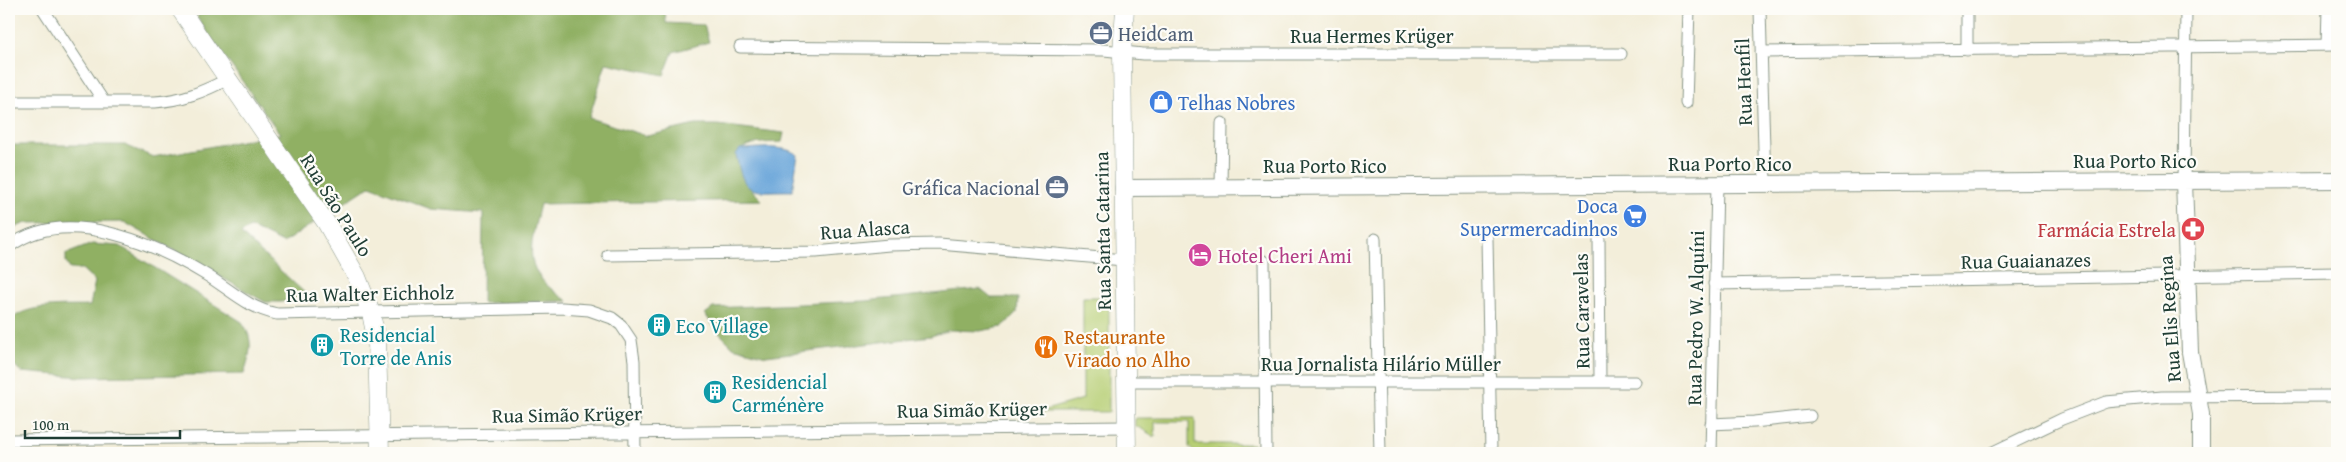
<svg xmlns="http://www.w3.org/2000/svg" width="2346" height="462" viewBox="0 0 2346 462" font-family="'Gentium Book Plus',serif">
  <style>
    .green { fill: #b5cd72; stroke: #6a8553 }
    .forest { fill: #90b064; stroke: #58764c }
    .water { fill: #68a4d9; stroke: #447086 }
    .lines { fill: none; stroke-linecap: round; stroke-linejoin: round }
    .street-casing { stroke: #899687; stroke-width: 13 }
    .secondary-casing { stroke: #899687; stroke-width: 18 }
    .primary-casing { stroke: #899687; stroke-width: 19 }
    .street { stroke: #fff; stroke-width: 11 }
    .secondary { stroke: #fff; stroke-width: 16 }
    .primary { stroke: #fff; stroke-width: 18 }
    .labels { text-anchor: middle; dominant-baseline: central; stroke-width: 4.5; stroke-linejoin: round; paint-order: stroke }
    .service-label { font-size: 20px; fill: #4e5e75; stroke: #fdfcf7; text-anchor: start }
    .street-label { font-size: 20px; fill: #1f3d34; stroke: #fdfcf7 }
    .shop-label { font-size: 20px; fill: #366cbe; stroke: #fdfcf7; text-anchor: start }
    .health-label { font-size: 20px; fill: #be3a42; stroke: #fdfcf7; text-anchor: end }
    .hotel-label { font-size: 20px; fill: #b23c85; stroke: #fdfcf7; text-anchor: start }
    .culture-label { font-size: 20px; fill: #0d838f; stroke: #fdfcf7; text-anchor: start }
    .food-label { font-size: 20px; fill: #c56008; stroke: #fdfcf7; text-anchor: start }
  </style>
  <rect width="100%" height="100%" fill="#fdfcf7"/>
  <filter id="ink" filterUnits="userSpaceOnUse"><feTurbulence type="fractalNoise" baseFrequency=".02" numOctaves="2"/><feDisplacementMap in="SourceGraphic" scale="10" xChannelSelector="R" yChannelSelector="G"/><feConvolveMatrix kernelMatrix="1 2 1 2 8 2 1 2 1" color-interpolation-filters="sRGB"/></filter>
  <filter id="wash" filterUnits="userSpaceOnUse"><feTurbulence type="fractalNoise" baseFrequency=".0096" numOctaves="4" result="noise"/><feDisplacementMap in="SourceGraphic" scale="20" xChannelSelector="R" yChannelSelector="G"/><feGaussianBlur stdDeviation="1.12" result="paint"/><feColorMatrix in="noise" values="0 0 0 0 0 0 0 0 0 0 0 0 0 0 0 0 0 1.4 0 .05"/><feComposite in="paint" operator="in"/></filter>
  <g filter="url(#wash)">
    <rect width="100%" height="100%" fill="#f3eeda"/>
    <path class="green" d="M1083,297H1109V412H1039L1083,399Z
      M1135,418H1195V444H1253V453H1242L1235,450L1195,453L1189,447V422H1155V437L1135,425Z"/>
    <path class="forest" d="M201,9H665L666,23L704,25L709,42L673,52L664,75L606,63L589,118L647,136L695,125H718L784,133L782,142C768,143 746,141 736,154C742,181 743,181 762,200L540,204C529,252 521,271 568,301L482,303L483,213L431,209L370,186L283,243L250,227L241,234L308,296L281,302H265L124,222L26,223L9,230V145H125L153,157L280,134L197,18Z
      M92,244L120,246L242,322C255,341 250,353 244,374L82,377L21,372C8,359 9,356 9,338C9,334 8,330 9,326C14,302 72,307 90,306L95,281L82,269H70L66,262V254Z
      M980,289L991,298H1018L1017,313L1002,327L980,331L950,330L931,336L766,356L733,347L717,331L705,314L713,308L865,301Z"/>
    <path class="water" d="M740,149C757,149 784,144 798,155L792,191C751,190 745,199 736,154Z"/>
  </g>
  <g filter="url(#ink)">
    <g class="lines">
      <g class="street-casing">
        <path id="street" d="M43,9L104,102
          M1760,9L1765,184
          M2327,45L2328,9
          M740,47L1104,50L1143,54H1621
          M1967,50V9
          M1761,52L2337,45
          M9,102H155C183,100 203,92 228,79
          M1686,103L1689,9
          M2184,181L2186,9
          M1221,187L1222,123
          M1487,238L1491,453
          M1375,239L1380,453
          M1599,239L1600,382
          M9,247C65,203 156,244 208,276C232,291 248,308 277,314L562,308L589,310L612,318L621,325L631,340L634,361L635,453
          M608,255L816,252L889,245L939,244L1124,260
          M1264,261L1266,453
          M1714,284L2337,273
          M1126,382H1635
          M1711,424L1754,422L1810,416
          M9,440L1126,427
          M1711,453L1717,184
          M1991,453L2062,419L2106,402L2162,397L2337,396"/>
      </g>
      <g class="secondary-casing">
        <path id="secondary" d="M2184,181L2190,352L2201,414V453
          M1123,188L2337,180"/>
      </g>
      <g class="primary-casing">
        <path id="primary" d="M180,9L327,224L357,277L371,313L377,343L380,453
          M1125,9L1122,52L1127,453"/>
      </g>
      <use href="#street" class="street"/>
      <use href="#secondary" class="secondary"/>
      <use href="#primary" class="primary"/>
    </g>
  </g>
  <defs>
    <g id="office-disc" transform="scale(1.25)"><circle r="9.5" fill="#5c6f8a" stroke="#fdfcf7"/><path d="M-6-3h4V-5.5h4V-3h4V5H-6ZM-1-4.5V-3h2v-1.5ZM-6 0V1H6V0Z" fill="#fff"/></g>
    <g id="shop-disc" transform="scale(1.25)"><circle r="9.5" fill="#3f7fe0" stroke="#fdfcf7"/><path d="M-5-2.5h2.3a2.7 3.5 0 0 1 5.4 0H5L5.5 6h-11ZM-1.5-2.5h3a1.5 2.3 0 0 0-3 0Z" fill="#fff"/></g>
    <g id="supermarket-disc" transform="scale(1.25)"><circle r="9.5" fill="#3f7fe0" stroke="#fdfcf7"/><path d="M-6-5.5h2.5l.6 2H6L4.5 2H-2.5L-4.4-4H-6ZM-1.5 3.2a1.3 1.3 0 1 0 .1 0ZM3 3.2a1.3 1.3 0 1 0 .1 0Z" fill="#fff"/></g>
    <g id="pharmacy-disc" transform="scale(1.25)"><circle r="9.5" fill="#e0444e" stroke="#fdfcf7"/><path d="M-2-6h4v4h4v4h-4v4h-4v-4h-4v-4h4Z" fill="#fff"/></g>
    <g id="hotel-disc" transform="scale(1.25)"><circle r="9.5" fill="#d1479c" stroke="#fdfcf7"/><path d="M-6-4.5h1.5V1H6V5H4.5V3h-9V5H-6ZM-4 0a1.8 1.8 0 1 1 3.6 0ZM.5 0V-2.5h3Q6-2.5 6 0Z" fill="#fff"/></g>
    <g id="building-disc" transform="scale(1.25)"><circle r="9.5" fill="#0f9aa8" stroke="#fdfcf7"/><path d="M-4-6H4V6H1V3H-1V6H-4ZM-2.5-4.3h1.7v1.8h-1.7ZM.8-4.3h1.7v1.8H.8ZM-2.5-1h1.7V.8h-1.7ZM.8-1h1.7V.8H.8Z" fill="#fff"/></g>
    <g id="restaurant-disc" transform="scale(1.25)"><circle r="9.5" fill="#e8710a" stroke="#fdfcf7"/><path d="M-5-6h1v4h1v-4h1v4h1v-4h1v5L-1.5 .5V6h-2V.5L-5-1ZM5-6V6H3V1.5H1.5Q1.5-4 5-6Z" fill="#fff"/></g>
  </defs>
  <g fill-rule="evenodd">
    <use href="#office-disc" x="1101" y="33"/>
    <use href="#shop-disc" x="1161" y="102"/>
    <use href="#office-disc" x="1057" y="187"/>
    <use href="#supermarket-disc" x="1635" y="216"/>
    <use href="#pharmacy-disc" x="2193" y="229"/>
    <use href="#hotel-disc" x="1200" y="255"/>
    <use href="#building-disc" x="659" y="325"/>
    <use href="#building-disc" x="322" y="345"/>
    <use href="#restaurant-disc" x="1046" y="347"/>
    <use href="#building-disc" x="715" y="392"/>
  </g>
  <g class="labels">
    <g class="service-label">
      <text x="1118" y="33">HeidCam</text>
      <text x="1040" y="187" text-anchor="end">Gráfica Nacional</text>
    </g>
    <g class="street-label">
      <text x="1372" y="35">Rua Hermes Krüger</text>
      <text transform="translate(1743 82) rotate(-92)">Rua Henfil</text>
      <text x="2135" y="160">Rua Porto Rico</text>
      <text x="1730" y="163">Rua Porto Rico</text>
      <text x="1325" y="165">Rua Porto Rico</text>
      <text transform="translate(337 205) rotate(58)">Rua São Paulo</text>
      <text transform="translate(865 229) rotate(-4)">Rua Alasca</text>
      <text transform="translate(1102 231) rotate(-91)">Rua Santa Catarina</text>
      <text transform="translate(2026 260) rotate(-1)">Rua Guaianazes</text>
      <text transform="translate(370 293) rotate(-1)">Rua Walter Eichholz</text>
      <text transform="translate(1581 311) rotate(-91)">Rua Caravelas</text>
      <text transform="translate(1695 318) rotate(-89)">Rua Pedro W. Alquíni</text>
      <text transform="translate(2169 319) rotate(-94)">Rua Elis Regina</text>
      <text x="1381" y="363">Rua Jornalista Hilário Müller</text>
      <text transform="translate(972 409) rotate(-1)">Rua Simão Krüger</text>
      <text transform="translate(567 414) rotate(-1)">Rua Simão Krüger</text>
    </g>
    <g class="shop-label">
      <text x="1178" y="102">Telhas Nobres</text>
      <text x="1618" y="205" text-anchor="end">Doca<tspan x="1618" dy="23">Supermercadinhos</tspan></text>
    </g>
    <g class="health-label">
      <text x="2176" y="229">Farmácia Estrela</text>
    </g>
    <g class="hotel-label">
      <text x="1218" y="255">Hotel Cheri Ami</text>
    </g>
    <g class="culture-label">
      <text x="676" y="325">Eco Village</text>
      <text x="340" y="334">Residencial<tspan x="340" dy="23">Torre de Anis</tspan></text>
      <text x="732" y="381">Residencial<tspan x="732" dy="23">Carménère</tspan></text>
    </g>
    <g class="food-label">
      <text x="1064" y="336">Restaurante<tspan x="1064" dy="23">Virado no Alho</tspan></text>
    </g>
  </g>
  <rect width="2346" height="462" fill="none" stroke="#fdfcf7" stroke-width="30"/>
  <path d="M25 430v8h155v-8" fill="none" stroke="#1f3d34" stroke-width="2.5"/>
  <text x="32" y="430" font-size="15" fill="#1f3d34" stroke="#fdfcf7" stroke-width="4" paint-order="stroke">100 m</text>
</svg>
